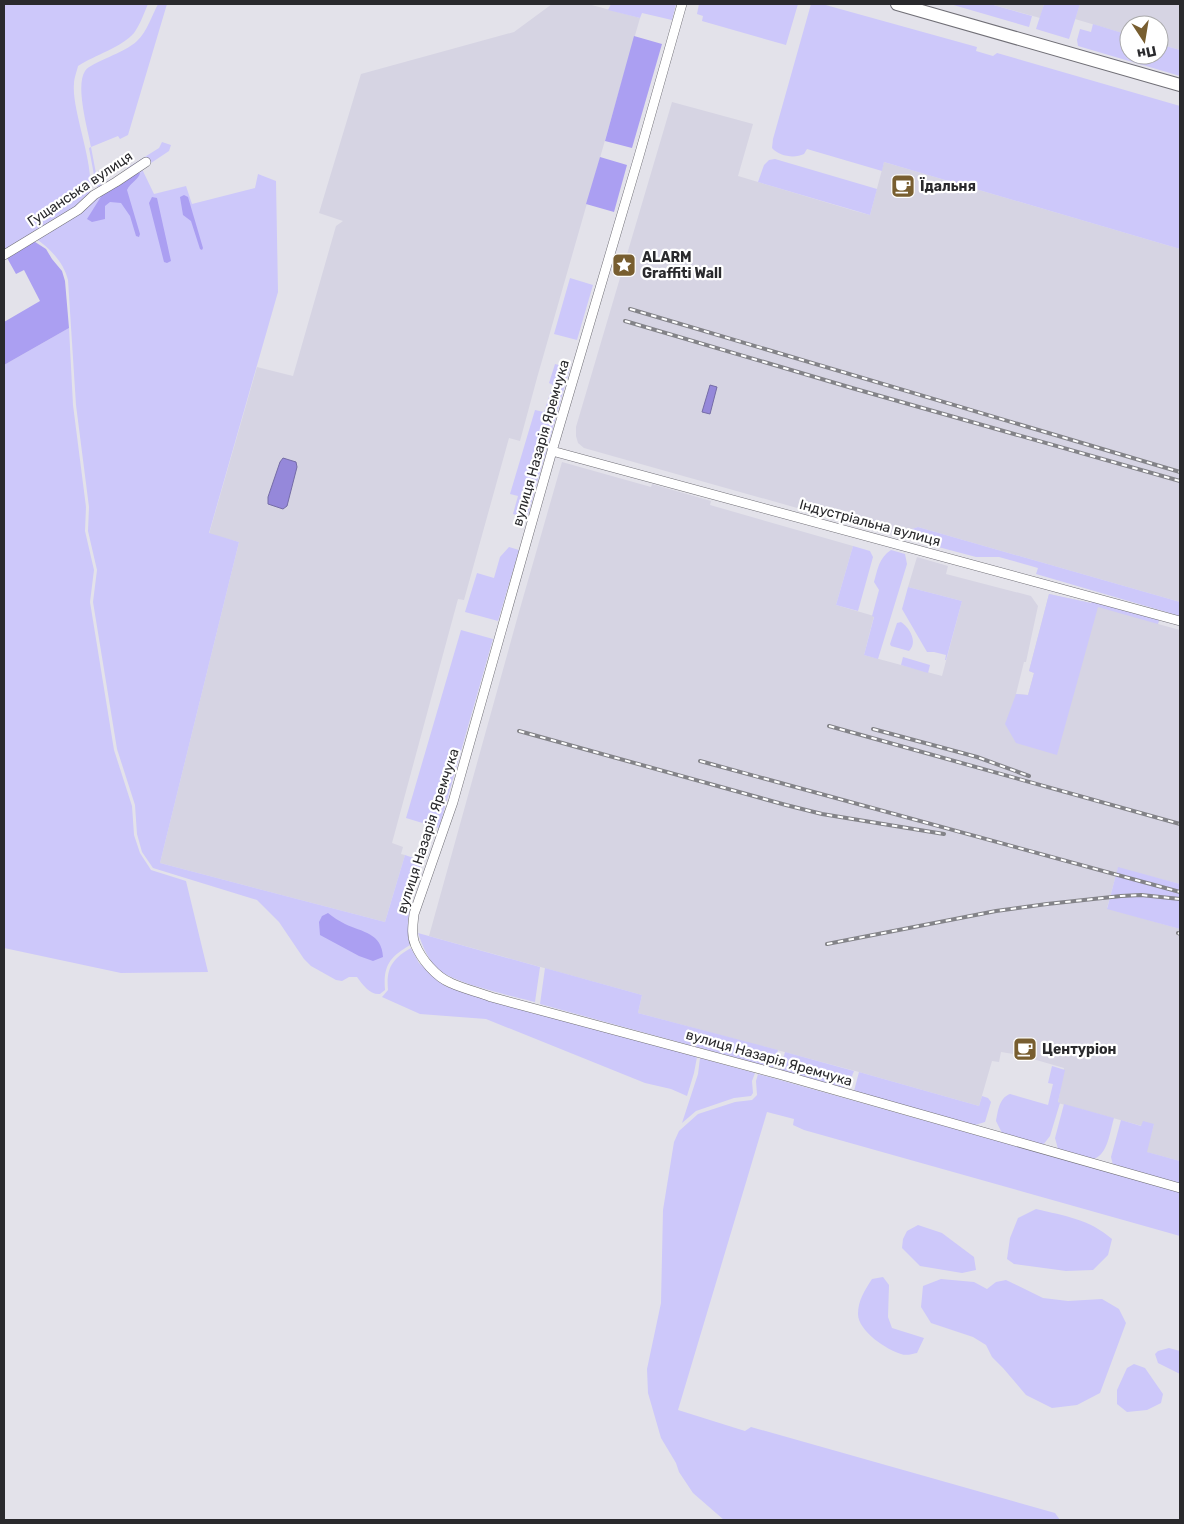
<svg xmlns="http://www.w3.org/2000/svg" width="1184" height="1524" viewBox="0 0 1184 1524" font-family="Rubik,sans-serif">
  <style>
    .built { fill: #d6d4e3 }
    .green { fill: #cdc8fa }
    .forest { fill: #ab9ff2 }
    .water { fill: #9588da; stroke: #756ca6 }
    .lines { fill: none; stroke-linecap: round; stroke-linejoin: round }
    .street-casing { stroke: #706f76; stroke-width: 10 }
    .secondary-casing { stroke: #706f76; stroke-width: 14 }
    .street { stroke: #fff; stroke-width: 9 }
    .secondary { stroke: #fff; stroke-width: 12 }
    .rail-casing { stroke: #838388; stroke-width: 4 }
    .rail { stroke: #fff; stroke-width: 2; stroke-dasharray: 5.5; stroke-linecap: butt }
    .labels { text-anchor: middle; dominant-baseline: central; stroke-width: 4.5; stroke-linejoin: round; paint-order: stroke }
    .poi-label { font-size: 14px; font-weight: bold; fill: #2a2a2d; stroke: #fff; text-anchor: start }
    .street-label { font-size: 14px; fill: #2a2a2d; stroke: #fff }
  </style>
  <rect width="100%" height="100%" fill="#e3e2ea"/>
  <path class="built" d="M552,4H588L640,18L537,378L520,441L509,438L464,600L458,599L392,843L403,847L401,854L405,855L385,922L160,863L239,542L209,534L257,367L293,376L336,226L343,221L319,213L361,74L514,32Z
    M990,4H1044L1040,18Z
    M1080,4H1180V50L1159,44V25H1129V35L1075,19Z
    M672,102L753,124L738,176L855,211L870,215L884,162L1180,249V602L918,527L893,535L584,448L578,443L576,436V427Z
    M562,462L651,487L652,484L711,501L710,505L853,546L836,605L874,616L864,655L942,676L962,601L908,587L917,557L948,566L946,574L1031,596L1038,606L1026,662H1024L1016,694L1028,695L1034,673L1029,671L1049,594L1091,603L1093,601L1159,620L1158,624L1180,630V884L1118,868L1107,908L1180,929V1161L1146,1152L1154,1124L1142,1126L1058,1103L1064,1068L1019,1055L1001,1052L999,1062L992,1061L979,1106L859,1072L638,1013L642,995L429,936L519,612Z"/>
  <path class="green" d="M4,4H148C144,13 140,25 134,33C122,47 95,55 78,66C77,71 74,78 74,84C71,111 100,178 87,198C77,213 22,242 4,253Z
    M158,4H167L128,135L120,139L118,136L91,147L98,184L101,185L126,171L127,168L159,148L162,142L171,145L169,151L142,169L154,194L186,186L192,204L255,188L258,174L276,181L278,292L209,533L239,542L160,863L385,922L405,855L422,861C415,886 403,918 410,945C390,957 383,965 385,990L380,994C370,995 363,985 357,977H349L342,981L336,980L311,966L304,959L279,922L257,900L153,868L142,852L137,834L135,805L117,749L93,602L97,570L88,531L89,507L76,405L68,280C64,263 50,248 35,238L103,188L96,186L89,148L91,147C88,130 75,86 85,71C91,62 125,53 137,41C147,32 152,15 158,4Z
    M611,4H676L672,20L642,13L640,18L608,10Z
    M699,4H798L786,45L702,21L703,16L697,14Z
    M811,4H822L977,47L976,51L993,56L997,53L1180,106V249L884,162L882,171L807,149L804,154C794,159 779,156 772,148L773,139Z
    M950,4H990L1032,16L1029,27Z
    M1044,4H1080L1069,39L1036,29Z
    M1093,24L1129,35V55H1159V44L1180,50V76L1078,46L1077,40L1080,29L1091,32Z
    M775,159L877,189L870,215L758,182L764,165L769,160Z
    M570,278L593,285L577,340L554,334Z
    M69,328L73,405L86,507L85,531L94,570L90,602L114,750L132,806L134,835L140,853L151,870L186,881L208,972L121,973L4,948V365Z
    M555,364L570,368L527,518L513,514L518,496L510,494L535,410L544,412L553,385L549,383Z
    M918,527L1180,602V616L1036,574L1038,568L999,557H976L893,535Z
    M853,546L870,551L873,557L858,611L836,605Z
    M509,547L519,550L498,621L465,612L477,573L494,578L500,557Z
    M891,550L905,554L907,564L878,659L864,655L874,617L872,616L879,590L874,582C878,568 879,558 891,550Z
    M908,587L962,601L946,660H945L946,655L934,652H927L902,609Z
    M1049,594L1091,603L1093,601L1159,620L1158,624L1098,607L1057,755L1016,743L1005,724L1016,694L1028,695L1034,673L1029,671Z
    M901,622C910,628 918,642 909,651L891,646L890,644L897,623Z
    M461,630L493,639L439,828L406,818Z
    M903,657L930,665L928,673L901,665Z
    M1118,867L1180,884V929L1107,909Z
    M418,933L540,967L535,1002C513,996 456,984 439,970C428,960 423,947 418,933Z
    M411,948L419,963L445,986L697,1057L694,1073L687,1096L671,1089L645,1083L486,1019L420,1014L382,997L388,990C386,968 392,959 411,948Z
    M545,968L642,995L638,1013L778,1050L773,1068L540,1004Z
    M785,1052L854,1071L850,1081L842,1088L780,1071Z
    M700,1058L755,1073L752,1081L753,1093L751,1096L734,1098L696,1111L682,1123L698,1074Z
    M1052,1066L1065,1070L1058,1102L1060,1103L1050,1136L1043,1145L1002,1133L996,1121C998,1111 999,1098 1010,1094L1048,1105L1053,1084L1048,1083Z
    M859,1072L979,1106L982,1096L988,1098L991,1102L985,1122L975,1125L854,1091Z
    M758,1074L1180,1192V1236L804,1130L793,1125L794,1119L767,1112L678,1410L745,1431L751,1427L1055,1513L1060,1520H724L693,1493L679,1472L676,1463L661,1438L648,1393L647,1369L661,1303L663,1210L674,1142L679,1131L698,1114L735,1102L752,1100L757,1095L756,1081Z
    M1064,1104L1114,1118C1110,1131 1108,1154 1094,1159L1058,1149L1055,1138Z
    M1121,1120L1141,1126L1143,1121L1154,1124L1147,1152L1180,1161V1184L1113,1165L1111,1157Z
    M1036,1209C1065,1216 1089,1219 1112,1239L1108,1255L1093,1270L1066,1271L1014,1264L1007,1259L1010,1238L1018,1218Z
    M918,1225L942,1233L974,1257L976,1270L962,1273L920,1266L902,1248L903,1239L907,1231Z
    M883,1277L889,1285L888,1317L892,1328L924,1338L917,1353C912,1354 906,1356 901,1354C887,1350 858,1331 858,1314C858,1300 865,1290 872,1279Z
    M941,1279L974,1282L987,1289L996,1282L1006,1280L1043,1298L1068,1301L1102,1299L1119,1309L1126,1323L1100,1393L1077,1405L1052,1408L1026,1395L1003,1368L992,1357L986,1345L973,1337L931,1323L921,1307L923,1286Z
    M1169,1348L1180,1351V1374L1158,1363L1155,1354L1158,1351Z
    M1134,1364L1145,1368L1163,1394L1161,1403L1147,1410L1127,1412L1117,1404V1390L1127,1368Z"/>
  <path class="forest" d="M634,36L662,44L632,148L605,141Z
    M600,157L627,165L614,212L586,204Z
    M136,173H140C139,179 130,183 127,190L140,234L139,237L136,236L130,216L121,203L110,202L105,206V219L92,222L87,219L102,195Z
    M184,195L188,197L203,248L202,250L200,249L191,221L183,215L180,197Z
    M152,197L157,198L171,261L167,263L164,262L149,203Z
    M32,240L46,249L52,259L62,271L65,281L69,328L4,365V322L40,301L24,270L16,274L6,256Z
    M328,913C333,917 339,921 345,924C362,932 382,933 383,957L373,961L359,956L320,935L319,922L322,916Z"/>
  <path class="water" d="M710,385L717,387L710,414L702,412Z
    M283,458L296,462L297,467L287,506L283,509L268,504V497L280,462Z"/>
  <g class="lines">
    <g class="street-casing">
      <path id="street" d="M682,4L639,156L552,451L453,802L414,914C413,924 411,935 415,944C421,959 436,977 451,983C464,989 478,992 491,997L782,1075L1180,1188
        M4,255L78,210L94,195L116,182L146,162
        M552,451L1180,621"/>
    </g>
    <g class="secondary-casing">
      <path id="secondary" d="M897,4L1180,85"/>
    </g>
    <use href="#street" class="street"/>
    <use href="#secondary" class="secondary"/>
    <g class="rail-casing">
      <path id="rail" d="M630,309L1180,472
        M625,321L852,388L1180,481
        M829,726L1180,824
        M873,729L977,757L1029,776
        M519,731L786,805L822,814L944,834
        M700,761L1180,892
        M1178,933L1180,934
        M827,944L996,911L1047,904L1121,896L1141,895L1180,899"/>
    </g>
    <use href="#rail" class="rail"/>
  </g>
  <defs>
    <g id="cafe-square" transform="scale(1.25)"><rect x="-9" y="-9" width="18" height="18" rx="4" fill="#785e30" stroke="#fff"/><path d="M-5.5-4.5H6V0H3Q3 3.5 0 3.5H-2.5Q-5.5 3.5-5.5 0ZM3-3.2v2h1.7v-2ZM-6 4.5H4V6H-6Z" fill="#fff"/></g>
    <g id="sight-square" transform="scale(1.25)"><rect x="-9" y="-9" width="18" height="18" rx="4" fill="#785e30" stroke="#fff"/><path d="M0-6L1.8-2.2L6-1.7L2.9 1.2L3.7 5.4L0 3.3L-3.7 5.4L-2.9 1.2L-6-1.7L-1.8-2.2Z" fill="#fff"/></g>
  </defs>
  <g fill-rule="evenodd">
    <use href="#cafe-square" x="903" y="186"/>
    <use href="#sight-square" x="624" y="265"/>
    <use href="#cafe-square" x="1025" y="1049"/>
  </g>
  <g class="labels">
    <g class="poi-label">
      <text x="920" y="186">Їдальня</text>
      <text x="642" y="257">ALARM<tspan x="642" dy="16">Graffiti Wall</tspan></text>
      <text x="1042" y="1049">Центуріон</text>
    </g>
    <g class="street-label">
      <text transform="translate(80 189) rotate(-34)">Гущанська вулиця</text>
      <text transform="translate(541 443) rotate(-74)">вулиця Назарія Яремчука</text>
      <text transform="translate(870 523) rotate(15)">Індустріальна вулиця</text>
      <text transform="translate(428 831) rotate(-72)">вулиця Назарія Яремчука</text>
      <text transform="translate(769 1058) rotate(16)">вулиця Назарія Яремчука</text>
    </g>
  </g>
  <rect width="1184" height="1524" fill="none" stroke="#2a2a2d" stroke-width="10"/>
  <g transform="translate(1144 40) rotate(168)"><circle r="24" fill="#ffffff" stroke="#aaaaab"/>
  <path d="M0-4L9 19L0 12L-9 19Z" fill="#785e30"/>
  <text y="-8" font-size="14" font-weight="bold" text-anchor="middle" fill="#2a2a2d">Пн</text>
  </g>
</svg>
